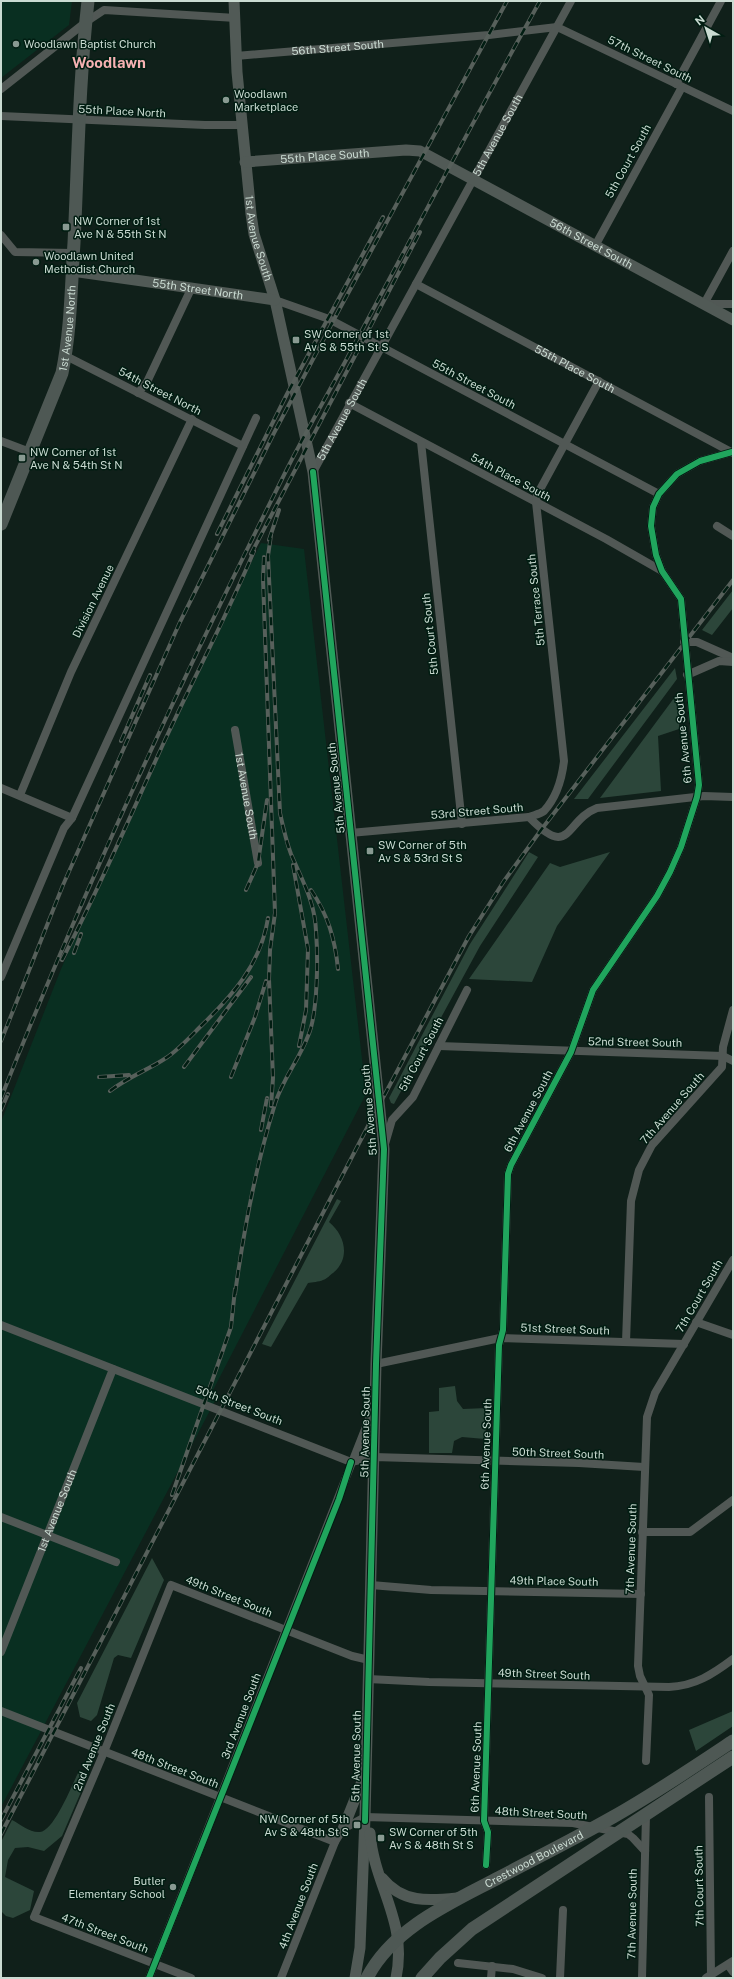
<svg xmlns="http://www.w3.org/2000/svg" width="734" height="1979" viewBox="0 0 734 1979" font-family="'Public Sans',sans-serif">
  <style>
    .built { fill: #092f21 }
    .forest { fill: #2c463a }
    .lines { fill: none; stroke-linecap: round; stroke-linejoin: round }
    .street { stroke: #515855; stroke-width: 8 }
    .secondary { stroke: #515a56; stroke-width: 11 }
    .primary { stroke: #4e5854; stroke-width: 13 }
    .rail-casing { stroke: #57605b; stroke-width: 4 }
    .rail { stroke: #011d12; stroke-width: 2.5; stroke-dasharray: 8; stroke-linecap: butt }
    .cycleway-casing { stroke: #011d12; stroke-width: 8 }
    .cycleway { stroke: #20a55d; stroke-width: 6 }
    .poi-dot { fill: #899a92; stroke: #011d12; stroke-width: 1.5 }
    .labels { text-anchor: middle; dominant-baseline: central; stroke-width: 3; stroke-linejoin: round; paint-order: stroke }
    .poi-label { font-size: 11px; fill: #cadbd2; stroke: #011d12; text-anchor: start }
    .street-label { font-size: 11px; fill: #cadbd2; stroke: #011d12 }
    .district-label { font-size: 15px; font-weight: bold; fill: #f5b1b2; stroke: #011d12 }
  </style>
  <rect width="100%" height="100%" fill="#10201a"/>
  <path class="built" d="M1,1H72L69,25L1,78Z
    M261,543L304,549L366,1094L209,1398L215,1401L1,1807V1122L61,969L165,735Z"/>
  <path class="forest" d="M733,590V608L712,635L702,630Z
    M675,668L677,679L588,799H574Z
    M677,694L680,698L679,729L658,736L661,791L600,798Z
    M529,852L538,857L480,946L394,1104L391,1103L389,1098L470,944Z
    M610,852L557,926L532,982L469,979L550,863L560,867Z
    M337,1199L341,1201L329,1222C345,1235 351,1258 333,1273C330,1275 327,1279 323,1280C319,1282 312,1282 308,1283L271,1347L262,1344Z
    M455,1386L457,1401L463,1409L487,1408L485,1439L462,1437L454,1441L452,1453H429V1412L439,1411V1388Z
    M152,1558L164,1580L131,1658L118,1655L114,1658L97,1715L91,1721L80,1717L77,1703Z
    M733,1711V1726L696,1751L689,1730Z
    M78,1773L87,1778L62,1836L44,1851L28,1847L15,1848L8,1860L5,1877L34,1891L30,1910L13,1918L6,1916L1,1911V1842L12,1820C20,1824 30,1833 40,1832C54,1831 72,1785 78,1773Z"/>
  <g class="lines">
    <g class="street">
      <path id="s1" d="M236,56L489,35L557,27L733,111"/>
      <path d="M676,84L721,1"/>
      <path d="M1,89L86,22L104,10L236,18"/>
      <path d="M1,116L205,125H242"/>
      <path d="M1,235L15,252L73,253"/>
      <path d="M595,246L682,87"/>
      <path id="s2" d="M416,284L733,453"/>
      <path d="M275,300L329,319L659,494"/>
      <path d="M704,304L733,251"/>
      <path d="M704,304H733"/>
      <path d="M66,356L243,446"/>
      <path d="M138,393L147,382L191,289"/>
      <path d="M349,403L606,539L662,571"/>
      <path d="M1,441L30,452"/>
      <path d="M421,442L462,824"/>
      <path id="s3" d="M313,472L571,1"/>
      <path d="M717,526L733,536"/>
      <path d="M684,642H697L733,658"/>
      <path d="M687,675L719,661L733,662"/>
      <path id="s4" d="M235,730L258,863"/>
      <path d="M1,788L72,818"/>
      <path d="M20,795L71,672L192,419"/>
      <path d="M529,817C534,815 540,814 544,811C556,798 562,778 564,761L536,502L537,495L599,381"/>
      <path d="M350,833L529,817C571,861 565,820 597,808L704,796L733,797"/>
      <path d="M1,977L64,828L72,818L256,418"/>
      <path d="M439,1046L723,1056L733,1061"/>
      <path d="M385,1144L392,1120L413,1097L467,990"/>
      <path d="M696,1322L733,1335"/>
      <path d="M1,1325L351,1462L374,1457L579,1463L644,1467"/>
      <path d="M626,1342L631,1201L639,1170L652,1145L722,1067L723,1047L733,1010"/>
      <path d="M376,1364L500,1338L684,1344"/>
      <path d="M1,1517L116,1562"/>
      <path d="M642,1532H690L733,1500"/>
      <path d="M371,1585L431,1590L641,1594"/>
      <path id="s5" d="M1,1652L113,1369"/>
      <path d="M368,1679L429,1682L669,1687C695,1686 713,1674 733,1659"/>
      <path d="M1,1711L335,1842"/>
      <path d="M646,1761L649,1695L640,1676L638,1666L647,1417L655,1393L733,1260"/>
      <path d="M709,1797L711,1975"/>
      <path d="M486,1865L488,1832L484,1821L499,1345L503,1330L508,1174L511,1165L571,1052L593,990L657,896L670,872L681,847L697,797L699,785L681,599L662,571L656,555L651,526L653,507L659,494L677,474L700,461L732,452"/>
      <path d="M458,1963L513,1969L542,1978"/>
      <path d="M728,1965L733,1972"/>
      <path d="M149,1978L373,1409"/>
      <path d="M191,1978L34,1917L104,1752L171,1585L352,1656L369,1660"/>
      <path d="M281,1978L335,1842L343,1829L365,1817L573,1823L628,1834L633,1838L645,1851"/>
      <path d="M491,1978L492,1966"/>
      <path d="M560,1978L563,1910"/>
      <path d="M642,1978L646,1815"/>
      <path d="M706,1978L733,1961"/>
    </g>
    <g class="secondary">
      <path id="s6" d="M234,1L237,72L251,214L254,234L275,300L313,472L384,1149L376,1364L365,1817L360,1948L355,1978"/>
      <path id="s7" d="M245,162L406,150L420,151L733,320"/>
      <path id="s8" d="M72,271L275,300"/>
      <path d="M343,1829L363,1779"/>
      <path d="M370,1833C374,1886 408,1921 396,1978"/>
      <path d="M382,1878C402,1903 428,1901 457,1898"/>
    </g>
    <g class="primary">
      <path id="s9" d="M1,524L62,373C71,331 71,286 74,243C78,162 79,81 88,1"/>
      <path id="s10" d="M367,1978C393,1927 453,1902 500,1877C538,1857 576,1838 613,1817C654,1794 694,1767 733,1741"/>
      <path d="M422,1978L440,1958L472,1929L733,1757"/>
    </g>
    <g class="rail-casing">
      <path id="rail" d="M217,534L287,394L383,217
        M269,540L279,510
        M251,554L420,232
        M264,557L263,579L275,913L270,950L269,979L273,1078L271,1106
        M121,741L150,675
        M293,865L308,949L306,1010L299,1046
        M246,890L258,863L267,800
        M311,890C328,915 335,939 338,969
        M74,953L81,934
        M62,960C100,887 131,814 165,740C194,677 227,616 254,551
        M1,1041L63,885L180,622L274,433L339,310L507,1
        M184,1067L251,977
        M99,1077L129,1075
        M231,1077L255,1017L266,981
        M110,1091C128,1077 148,1070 166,1058C178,1050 189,1038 200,1027C232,996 261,964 268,918
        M1,1098C86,883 182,678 286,471C307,429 331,389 353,347C415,231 476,116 540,1
        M1,1110L8,1094
        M261,1130L267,1098
        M235,1294C244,1228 255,1168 275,1104C282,1080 299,1060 308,1036C318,1014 318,957 316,931C315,902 302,880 291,854C286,841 283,827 280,813L268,556L271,535
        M172,1495L231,1327L235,1289
        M1,1820L81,1668
        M1,1834L368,1126L469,936L504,881L541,830L733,580"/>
    </g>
    <use href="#rail" class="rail"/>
    <g class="cycleway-casing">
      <path id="cycleway" d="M313,472L384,1149L376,1364L365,1821
        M486,1865L488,1832L484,1821L499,1345L503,1330L508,1174L511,1165L571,1052L593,990L657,896L670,872L681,847L697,797L699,785L681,599L662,571L656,555L651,526L653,507L659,494L677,474L700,461L732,452
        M149,1978L339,1499L351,1462"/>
    </g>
    <use href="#cycleway" class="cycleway"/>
  </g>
  <g class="poi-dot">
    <circle cx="16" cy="44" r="4"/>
    <circle cx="226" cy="100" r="4"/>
    <rect x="62" y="223" width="8" height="8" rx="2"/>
    <circle cx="36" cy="262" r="4"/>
    <rect x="292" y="336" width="8" height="8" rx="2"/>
    <rect x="18" y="454" width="8" height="8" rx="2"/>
    <rect x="366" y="847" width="8" height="8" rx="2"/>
    <rect x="353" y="1821" width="8" height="8" rx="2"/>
    <rect x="377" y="1834" width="8" height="8" rx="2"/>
    <circle cx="173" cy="1887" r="4"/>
  </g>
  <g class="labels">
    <g class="poi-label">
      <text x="24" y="44">Woodlawn Baptist Church</text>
      <text x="234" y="94">Woodlawn<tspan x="234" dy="13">Marketplace</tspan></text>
      <text x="74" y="221">NW Corner of 1st<tspan x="74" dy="13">Ave N &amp; 55th St N</tspan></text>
      <text x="44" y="256">Woodlawn United<tspan x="44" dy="13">Methodist Church</tspan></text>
      <text x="304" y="334">SW Corner of 1st<tspan x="304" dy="13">Av S &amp; 55th St S</tspan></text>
      <text x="30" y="452">NW Corner of 1st<tspan x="30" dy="13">Ave N &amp; 54th St N</tspan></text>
      <text x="378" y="845">SW Corner of 5th<tspan x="378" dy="13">Av S &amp; 53rd St S</tspan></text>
      <text x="349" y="1819" text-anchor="end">NW Corner of 5th<tspan x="349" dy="13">Av S &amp; 48th St S</tspan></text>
      <text x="389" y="1832">SW Corner of 5th<tspan x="389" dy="13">Av S &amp; 48th St S</tspan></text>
      <text x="165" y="1881" text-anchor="end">Butler<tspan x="165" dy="13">Elementary School</tspan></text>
    </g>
    <g class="street-label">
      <text stroke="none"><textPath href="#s1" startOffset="102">56th Street South</textPath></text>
      <text transform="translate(650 59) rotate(26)">57th Street South</text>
      <text transform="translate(122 111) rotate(3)">55th Place North</text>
      <text stroke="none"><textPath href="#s3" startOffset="384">5th Avenue South</textPath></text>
      <text stroke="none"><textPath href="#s7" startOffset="80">55th Place South</textPath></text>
      <text transform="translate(628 161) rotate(-61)">5th Court South</text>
      <text stroke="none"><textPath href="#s6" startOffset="239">1st Avenue South</textPath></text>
      <text stroke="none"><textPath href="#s7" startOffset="370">56th Street South</textPath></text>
      <text stroke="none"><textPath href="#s8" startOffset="127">55th Street North</textPath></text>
      <text stroke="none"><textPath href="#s9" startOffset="208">1st Avenue North</textPath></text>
      <text stroke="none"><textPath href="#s2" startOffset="180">55th Place South</textPath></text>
      <text transform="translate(474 384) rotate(28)">55th Street South</text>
      <text transform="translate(160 391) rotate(27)">54th Street North</text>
      <text stroke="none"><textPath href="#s3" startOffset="60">5th Avenue South</textPath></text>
      <text transform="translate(511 477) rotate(28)">54th Place South</text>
      <text transform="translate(536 600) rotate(-96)">5th Terrace South</text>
      <text transform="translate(93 601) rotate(-64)">Division Avenue</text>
      <text transform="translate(430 634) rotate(-96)">5th Court South</text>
      <text transform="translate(683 738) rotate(-96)">6th Avenue South</text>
      <text transform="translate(336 788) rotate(-96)">5th Avenue South</text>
      <text stroke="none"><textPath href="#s4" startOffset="67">1st Avenue South</textPath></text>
      <text transform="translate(477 811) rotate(-5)">53rd Street South</text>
      <text transform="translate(635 1042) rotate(1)">52nd Street South</text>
      <text transform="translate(421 1054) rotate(-62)">5th Court South</text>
      <text transform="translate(672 1108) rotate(-49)">7th Avenue South</text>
      <text transform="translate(369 1110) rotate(-95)">5th Avenue South</text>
      <text transform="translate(528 1111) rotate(-62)">6th Avenue South</text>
      <text transform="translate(699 1296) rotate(-60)">7th Court South</text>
      <text transform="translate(565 1329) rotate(2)">51st Street South</text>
      <text transform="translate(239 1405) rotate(21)">50th Street South</text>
      <text transform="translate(365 1432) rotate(-89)">5th Avenue South</text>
      <text transform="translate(486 1444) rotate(-88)">6th Avenue South</text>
      <text transform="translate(558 1453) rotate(2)">50th Street South</text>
      <text stroke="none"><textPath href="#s5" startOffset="152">1st Avenue South</textPath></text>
      <text transform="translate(631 1549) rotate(-88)">7th Avenue South</text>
      <text transform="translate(554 1581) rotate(1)">49th Place South</text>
      <text transform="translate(229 1596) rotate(22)">49th Street South</text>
      <text transform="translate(544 1674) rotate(2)">49th Street South</text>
      <text transform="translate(241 1716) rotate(-69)">3rd Avenue South</text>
      <text transform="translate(94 1747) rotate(-68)">2nd Avenue South</text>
      <text transform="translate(356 1756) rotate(-89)">5th Avenue South</text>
      <text transform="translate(476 1767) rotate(-88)">6th Avenue South</text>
      <text transform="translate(175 1768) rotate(21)">48th Street South</text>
      <text transform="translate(541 1813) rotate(3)">48th Street South</text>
      <text stroke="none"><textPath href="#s10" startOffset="208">Crestwood Boulevard</textPath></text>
      <text transform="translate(699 1886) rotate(-91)">7th Court South</text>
      <text transform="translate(298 1906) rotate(-69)">4th Avenue South</text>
      <text transform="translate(632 1914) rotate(-89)">7th Avenue South</text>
      <text transform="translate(105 1933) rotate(21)">47th Street South</text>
    </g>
    <g class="district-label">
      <text x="109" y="62">Woodlawn</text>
    </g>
  </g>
  <rect width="734" height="1979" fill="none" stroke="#cadbd2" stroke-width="4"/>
  <g transform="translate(706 28) rotate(321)" stroke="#011d12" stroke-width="3" paint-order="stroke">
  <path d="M0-3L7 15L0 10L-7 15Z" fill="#cadbd2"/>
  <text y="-6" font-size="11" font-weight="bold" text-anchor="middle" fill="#cadbd2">N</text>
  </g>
</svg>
